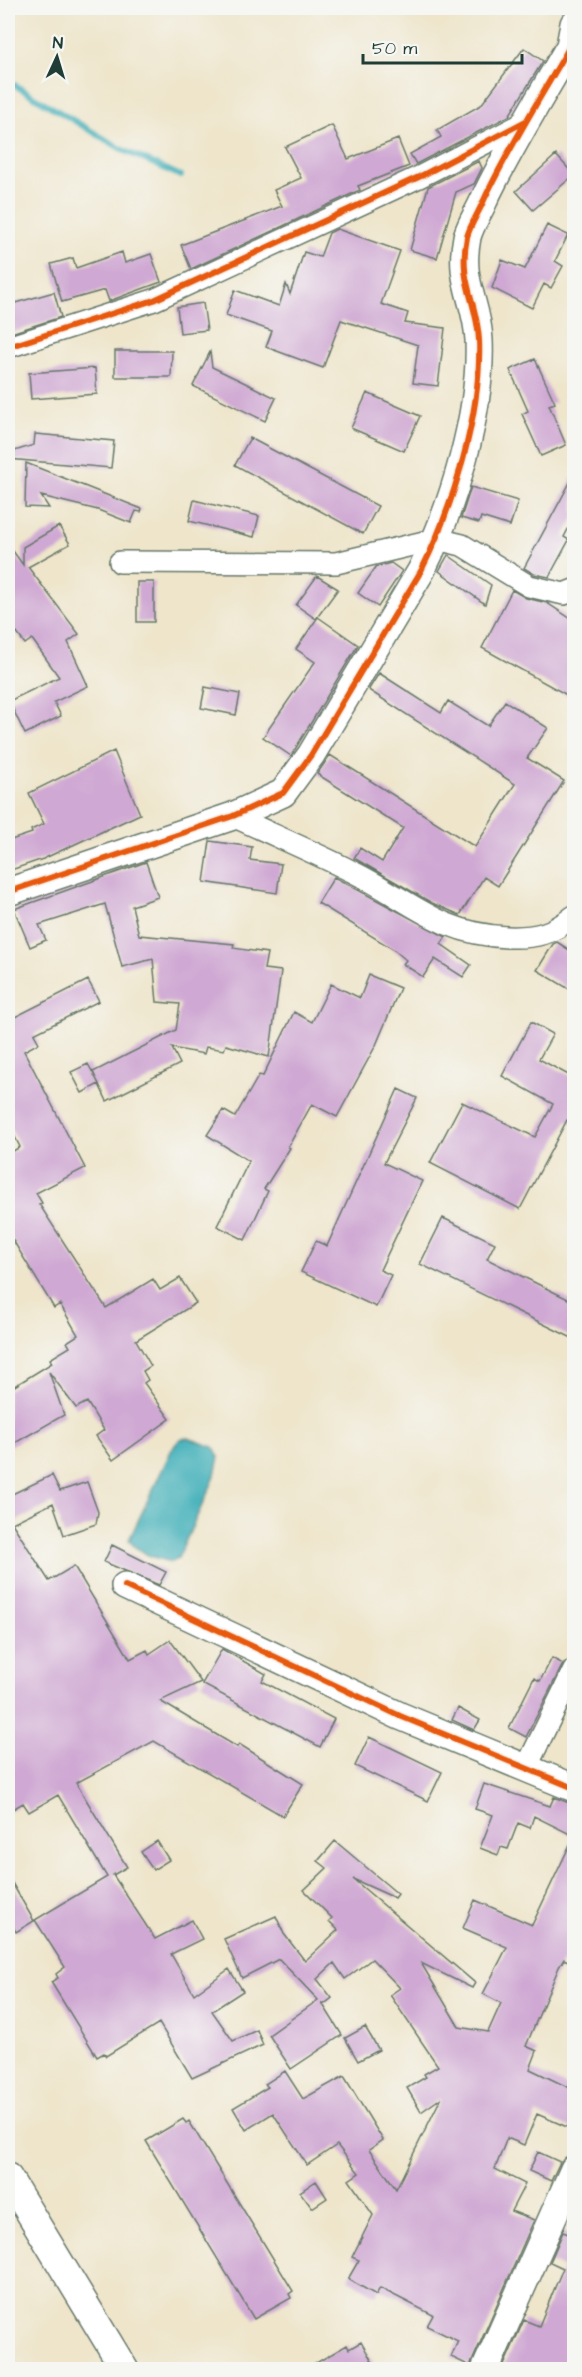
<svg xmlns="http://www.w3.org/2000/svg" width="582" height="2377" viewBox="0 0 582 2377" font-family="'Architects Daughter',sans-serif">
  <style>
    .water { fill: #3eaeb8; stroke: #2e7676; stroke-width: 1.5 }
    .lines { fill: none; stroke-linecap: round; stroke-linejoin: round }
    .stream { stroke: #3eaeb8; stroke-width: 6 }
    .building { fill: #cfa8d3 }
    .minor-casing { stroke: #677869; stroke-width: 24 }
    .tertiary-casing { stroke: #677869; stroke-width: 30 }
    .minor { stroke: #fff; stroke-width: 21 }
    .tertiary { stroke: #fff; stroke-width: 27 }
    .cycleway-casing { stroke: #f6f6f2; stroke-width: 10 }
    .cycleway { stroke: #e8590c; stroke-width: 6 }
  </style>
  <rect width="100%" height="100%" fill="#f6f6f2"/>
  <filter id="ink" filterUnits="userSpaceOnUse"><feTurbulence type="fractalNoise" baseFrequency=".0167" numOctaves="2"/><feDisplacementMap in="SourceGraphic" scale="12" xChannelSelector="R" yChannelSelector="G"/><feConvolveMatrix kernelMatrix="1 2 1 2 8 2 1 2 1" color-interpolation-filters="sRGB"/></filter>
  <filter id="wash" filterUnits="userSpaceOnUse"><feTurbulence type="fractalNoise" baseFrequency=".008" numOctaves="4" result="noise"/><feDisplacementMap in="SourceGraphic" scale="24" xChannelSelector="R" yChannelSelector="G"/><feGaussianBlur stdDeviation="1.35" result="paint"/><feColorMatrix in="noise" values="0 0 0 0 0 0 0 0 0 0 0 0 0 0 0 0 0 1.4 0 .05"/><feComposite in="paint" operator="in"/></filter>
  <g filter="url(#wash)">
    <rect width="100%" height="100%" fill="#eee5cb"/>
    <path class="water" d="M188,1438L214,1447L219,1457L214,1479L178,1558L171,1562C155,1558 139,1554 129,1540L172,1449L180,1439Z"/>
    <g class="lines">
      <path class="stream" d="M8,81L123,150L181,176"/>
    </g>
    <g id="blocks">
      <path class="building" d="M524,48L543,61L509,116L416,164L410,154L441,137L437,130L481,105Z
        M332,125L348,159L398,139L409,166L358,186L360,190L191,269L181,245L282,206L274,190L301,178L285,147Z
        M556,155L574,175L533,210L516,191Z
        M479,161L482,168L474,184L456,192L437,258L410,250L428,187Z
        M547,225L568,235L555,261L563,266L551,288L544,284L532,308L492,288L502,260L525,269Z
        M337,229L400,251L381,304L408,313L405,323L445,328L438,386L413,383L418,345L341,320L323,368L266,347L272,331L226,315L235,290L279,306L286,284L290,294L304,252L320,257L329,233Z
        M122,252L125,263L151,254L161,282L109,301L105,290L62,302L51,264L73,258L76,268Z
        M54,292L61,317L8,334V305Z
        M203,303L207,330L180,333L177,307Z
        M115,351H172L171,377H115Z
        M210,352L212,367L276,398L265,421L193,386Z
        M535,359L555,403L549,405L566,445L541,456L522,414L528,411L510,370Z
        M95,368L97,394L31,399L29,373Z
        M367,393L420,416L404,451L351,428Z
        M35,434L114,441L111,468L8,459V453L34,445Z
        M250,438L378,506L363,534L235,465Z
        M26,463L142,509L141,512L136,511L131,523L98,510L41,496L49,508L25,507Z
        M574,475V518L564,537L569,540L549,577L534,574L524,568Z
        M471,487L518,501L510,526L481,517L479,523L461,518Z
        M194,500L259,516L254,537L189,521Z
        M59,526L70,544L28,567L79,634L68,642L88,686L54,702L61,716L25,734L9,701L59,677L32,639L25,644L8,621V544L23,565V547Z
        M448,555L491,585L485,604L439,571Z
        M391,563L402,571L378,607L358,593L376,567Z
        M317,576L338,589L316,619L296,605Z
        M137,582H154V622H137Z
        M512,590L526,598L547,603L574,621V699L482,648Z
        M318,617L358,645L291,756L263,737L315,662L296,649Z
        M379,673L441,713L448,701L488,726L505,701L548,728L527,758L564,781L498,886L484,877L460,915L432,903L354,858L360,848L382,862L403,828L317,774L330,755L475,847L515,784L370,691L369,689Z
        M205,687L240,694L236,715L201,708Z
        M114,751L140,814L43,859L8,871V841L32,833L31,830L44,824L29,793Z
        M210,841L252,847L250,860L281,864L277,893L204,882Z
        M146,862L158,897L132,906L139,935L234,944L233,948L267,953L264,969L281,971L269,1057L226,1045L224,1050L206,1047L204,1054L172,1048L180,1064L107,1101L93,1072L176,1030L180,1004L157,1002L153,959L122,967L105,904L39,925L46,940L30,947L14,909Z
        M334,877L446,937L441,944L471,965L463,977L435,959L423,977L403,964L406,960L393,949L318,903Z
        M557,942L574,953V992L537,970L553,944Z
        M369,975L400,988L376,1045L337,1117L312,1104L288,1147L290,1148L264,1189L268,1191L245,1240L217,1226L249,1161L207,1135L223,1110L235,1117L259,1075L263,1076L294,1012L312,1022L331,984L360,998Z
        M88,980L99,1001L34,1034L39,1043L24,1051L85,1168L36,1193L42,1203L39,1204L106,1308L153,1279L160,1290L180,1278L196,1303L136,1340L151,1366L143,1371L148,1380L144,1383L170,1419L113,1460L96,1436L104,1430L87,1402L76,1408L49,1372L64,1415L8,1447V1390L52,1363L50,1359L70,1347L67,1342L78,1335L60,1304L54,1308L8,1232V1154L20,1147L8,1123V1018H13Z
        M531,1022L553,1034L539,1059L574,1078V1124L567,1120L520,1209L430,1163L462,1102L535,1137L553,1104L502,1076Z
        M88,1064L99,1084L82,1093L71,1072Z
        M398,1089L417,1098L384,1163L422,1181L380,1270L391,1275L376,1307L301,1272L316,1241L327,1246Z
        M443,1218L495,1243L487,1259L574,1302V1339L420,1264Z
        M52,1475L60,1491L87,1482L98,1512L96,1524L64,1535L53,1503L12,1523L49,1581L74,1566L130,1659L147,1650L149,1654L170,1640L201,1682L160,1701L237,1747L239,1744L303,1784L283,1816L154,1741L76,1783L127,1867L113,1875L155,1939L192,1920L202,1939L171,1954L194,1994L229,1969L243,1991L212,2011L233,2041L257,2030L263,2045L192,2078L159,2023L106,2056L104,2053L97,2057L51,1982L58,1978L56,1974L65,1967L35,1920L107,1877L58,1795L29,1812L23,1803L8,1812V1496Z
        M112,1545L166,1572L159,1585L104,1562Z
        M222,1649L266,1674L262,1681L334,1719L320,1747L202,1684Z
        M552,1658L563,1664L526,1737L509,1728L534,1678L540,1681Z
        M458,1708L480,1720L474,1730L452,1720Z
        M369,1737L442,1772L428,1801L355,1766Z
        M484,1784L550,1806L554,1797L574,1805V1964L564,1959L559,1967L526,2046L537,2051L530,2069L574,2090V2130L537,2114L524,2145L507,2138L495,2169L525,2184L511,2211L534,2220L470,2366L451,2357L458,2341L427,2326L433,2315L380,2288L376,2295L348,2279L359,2260L352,2257L373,2215L349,2180L359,2173L337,2145L307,2165L273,2113L246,2130L233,2108L268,2087L265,2084L285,2071L303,2099L344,2076L383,2140L369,2150L396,2189L441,2098L421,2112L407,2088L426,2077L424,2074L438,2066L390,1995L400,1988L372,1959L345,1979L334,1963L317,1979L332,1998L323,2005L322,2003L342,2035L291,2069L269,2035L318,2000L279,1959L242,1978L224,1939L276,1916L284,1934L305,1961L338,1930L329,1921L332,1918L304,1890L327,1868L318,1861L335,1841L398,1894L395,1898L353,1879L475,1983L472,1988L421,1963L459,2027L488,2032L501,2003L483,1994L507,1947L463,1928L475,1900L532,1925L574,1836L534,1816L530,1828L518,1823L508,1849L501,1847L498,1855L480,1848L493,1815L475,1809Z
        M157,1841L169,1860L153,1870L141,1852Z
        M8,1876L34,1921L16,1932L8,1917Z
        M365,2027L379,2050L358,2061L345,2038Z
        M183,2119L186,2123L189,2121L293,2291L289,2294L291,2298L254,2319L146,2141Z
        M538,2152L560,2162L551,2181L529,2171Z
        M316,2181L327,2198L312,2208L300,2192Z
        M563,2232L574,2236V2370H502L524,2320L539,2326L563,2268L550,2262Z
        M361,2342L377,2370H304L347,2345L349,2349Z"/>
    </g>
  </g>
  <g filter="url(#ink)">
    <use href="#blocks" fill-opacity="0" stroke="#677869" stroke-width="1.5"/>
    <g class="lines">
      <g class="minor-casing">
        <path id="minor" d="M8,347L154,300L421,176L528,121
          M120,562L336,563L437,539L462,545L529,586L564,594L574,590
          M233,816C273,835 314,852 353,872C410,900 439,934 507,937C536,938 552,934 574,916
          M526,1768L574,1670"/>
      </g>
      <g class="tertiary-casing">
        <path id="tertiary" d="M8,892L233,816L283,793L311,755L421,571C453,508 482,411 479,340C477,300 458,282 467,237C470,225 479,212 484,200C509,147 541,97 570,46L574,24
          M125,1586L400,1716L574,1788
          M8,2177L125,2370
          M485,2370L574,2169"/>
      </g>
      <use href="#minor" class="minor"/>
      <use href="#tertiary" class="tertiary"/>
      <g class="cycleway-casing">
        <path id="cycleway" d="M8,347L154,300L421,176L526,121
          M8,892L233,816L283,793L311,755L421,571C453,508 482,411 479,340C477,300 458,282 467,237C470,225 479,212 484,200C509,147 541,97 570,46L574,24
          M125,1586L400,1716L574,1788"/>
      </g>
      <use href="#cycleway" class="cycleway"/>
    </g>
  </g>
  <rect width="582" height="2377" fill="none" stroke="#f6f6f2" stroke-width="30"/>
  <g transform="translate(57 57) rotate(4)" stroke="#f6f6f2" stroke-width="4.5" paint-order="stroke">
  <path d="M0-4.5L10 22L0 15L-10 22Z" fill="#1f3d34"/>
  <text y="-9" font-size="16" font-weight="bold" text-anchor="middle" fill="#1f3d34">N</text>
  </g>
  <path d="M363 54v9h159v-9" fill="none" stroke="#1f3d34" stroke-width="3"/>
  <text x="372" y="54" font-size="18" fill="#1f3d34" stroke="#f6f6f2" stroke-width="4.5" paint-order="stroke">50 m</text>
</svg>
